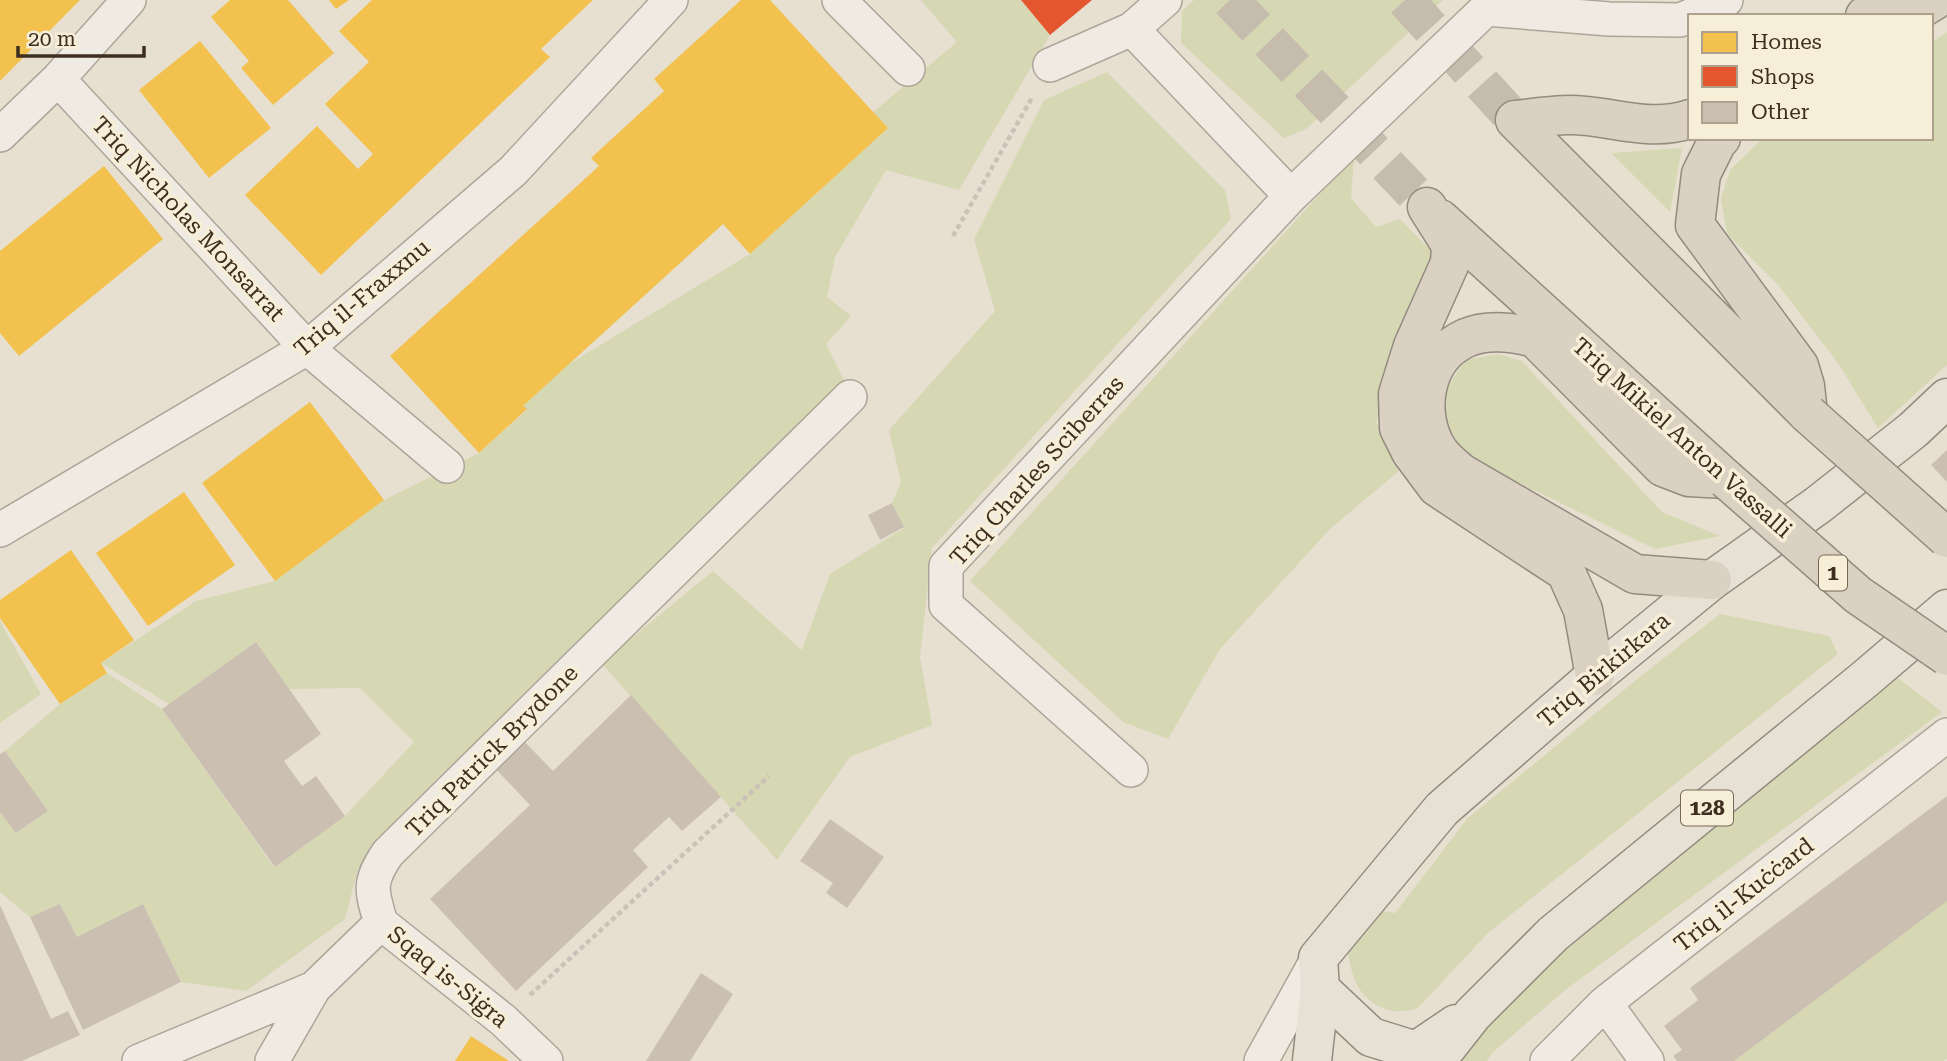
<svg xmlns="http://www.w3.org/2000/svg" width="1947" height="1061" viewBox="0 0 1947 1061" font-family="'Roboto Serif',serif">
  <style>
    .green { fill: #d6d7b3 }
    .homes { fill: #f2c14e }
    .shops { fill: #e4572e }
    .building { fill: #cbbfb2 }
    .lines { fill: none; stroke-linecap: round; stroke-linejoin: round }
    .highway-tunnel { stroke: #c5bcae; stroke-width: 38; stroke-dasharray: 38 19; stroke-linecap: butt }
    .street-casing { stroke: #ada599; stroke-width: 36 }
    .primary-casing { stroke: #928b80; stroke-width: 41 }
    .highway-casing { stroke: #928b80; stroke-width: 41 }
    .path { stroke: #c8c2b9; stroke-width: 4.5; stroke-dasharray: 5 3.5; stroke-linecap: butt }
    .street { stroke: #efebe3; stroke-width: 33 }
    .primary { stroke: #e6e1d4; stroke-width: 38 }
    .highway { stroke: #dad1c2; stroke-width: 38 }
    .highway-bridge-casing { stroke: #928b80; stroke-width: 41; stroke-linecap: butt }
    .highway-bridge { stroke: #dad1c2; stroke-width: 38 }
    .labels { text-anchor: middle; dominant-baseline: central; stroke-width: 7; stroke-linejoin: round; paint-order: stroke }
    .shield { fill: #f7eed8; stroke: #756857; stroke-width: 2 }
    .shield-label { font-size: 21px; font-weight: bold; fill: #3d2e20 }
    .street-label { font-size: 23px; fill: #3d2e20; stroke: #f7eed8 }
  </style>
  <rect width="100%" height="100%" fill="#e7e0d1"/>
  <path class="green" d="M921,0H1021L1050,35L959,190L886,170L835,257L827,297L851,316L826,344L844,380L829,399L419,804L358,869L345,919L246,991L181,982L143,904L77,937L60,904L30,917L0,892V812L16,833L48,811L5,751L60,704L107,673L162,709L274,867L345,816L414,742L360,688L289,689L256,642L169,704L101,663L196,601L275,581L384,500L479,453L527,410L523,406L569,364L750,254L888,128L873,112L957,42Z
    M1194,0H1443L1306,129L1284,138L1181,43L1182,11Z
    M1947,32V365L1878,428L1838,363L1779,286L1727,234L1721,199L1730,170L1763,138H1931V43Z
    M1107,72L1225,190L1231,219L932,548L920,657L932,725L850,757L777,860L601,663L713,571L802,650L830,574L904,528L892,503L901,482L889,430L995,311L974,239L1044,100Z
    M1682,148L1670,212L1611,153Z
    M1354,156L1351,198L1376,227L1400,219L1441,261L1376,422L1399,471L1330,529L1220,649L1168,739L1123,722L970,581Z
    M1498,354L1522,361L1662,512L1720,536L1655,549L1468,458L1442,428L1445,391L1465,360Z
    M1720,614L1829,636L1838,654L1488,933L1417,1009C1408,1010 1397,1013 1389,1010C1357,1001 1351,975 1347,946L1373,910L1395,913L1468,818L1641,676Z
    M0,621L41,694L0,723Z
    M1893,674L1942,712L1564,991L1493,1052L1487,1061H1453L1539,967Z
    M1947,900V1059L1943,1061H1717Z"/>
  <path class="homes" d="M0,0H80L0,81Z
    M230,0H288L334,53L273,105L241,68L249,61L211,17Z
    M329,0H349L336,9Z
    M372,0H593L541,49L550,57L321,275L245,195L317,126L358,169L373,154L325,104L369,62L339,31Z
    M741,0H770L888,128L750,254L723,224L523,406L527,409L479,453L390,356L599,166L591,158L664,91L654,79Z
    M200,41L271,128L209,178L139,90Z
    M104,166L163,239L19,356L0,333V251Z
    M310,402L384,500L275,581L202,483Z
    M184,492L235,565L148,626L96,553Z
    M71,550L134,640L101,663L107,673L60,704L0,618V600Z
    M471,1036L509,1061H455Z"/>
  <path class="shops" d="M1021,0H1092L1050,35Z"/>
  <path class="building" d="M1947,450V482L1931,465Z
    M892,503L904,527L880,540L868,515Z
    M256,642L321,734L284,761L302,786L316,776L345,816L275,867L162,709Z
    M631,695L721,797L682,831L669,817L633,850L648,867L516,991L430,899L530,805L492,765L521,738L553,771Z
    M5,751L48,811L16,833L0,812V754Z
    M1947,796V901L1734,1061H1677L1673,1056L1682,1050L1664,1026L1698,1000L1690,988Z
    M830,819L884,857L847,908L826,893L833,883L800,861Z
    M60,904L77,937L143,904L181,982L83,1030L30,917Z
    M0,905L51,1019L68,1011L80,1035L22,1061H0Z
    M701,973L733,994L690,1061H646Z"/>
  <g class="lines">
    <path class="highway-tunnel" d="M1230,0L1427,207
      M1405,0L1515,120"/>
    <g class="street-casing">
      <path id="street" d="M839,0L908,69
        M1690,16L1726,0
        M1132,29L1291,196
        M1050,65L1132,29L1165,0
        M58,79L307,348L447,466
        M0,135L58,79L129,0
        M0,530L307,348L513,171L671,0
        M1131,770L946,605V566L1291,196L1486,9L1609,19L1680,20L1690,16
        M381,923L503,1020L546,1061
        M1605,1003L1647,1061
        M139,1061L314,988L381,923C371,890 368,882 388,853L850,397
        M272,1061L314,988
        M1261,1061L1318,958
        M1547,1061L1605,1003L1947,735"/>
    </g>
    <g class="primary-casing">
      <path id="primary" d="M1320,989L1371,1037L1416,1051L1456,1024
        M1312,1061L1320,989L1318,958L1442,809L1595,676L1712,580L1818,505L1913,430L1947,398
        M1436,1061L1473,1014L1553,934L1865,679L1947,609"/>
    </g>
    <g class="highway-casing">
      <path id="highway" d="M1865,16L1894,0
        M1909,16L1935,0
        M1515,120L1808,414
        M1515,120C1533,118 1552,115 1570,115C1611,115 1647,133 1690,119
        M1721,138L1717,142L1701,174L1695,225L1799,366L1805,386L1808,414
        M1427,207L1451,245L1450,263L1413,346L1398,394L1399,428L1411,452L1437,487L1566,572L1583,610L1595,676
        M1440,219L1726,479
        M1712,580L1635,574L1461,473C1453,466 1444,459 1438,450C1415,414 1423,357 1466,338C1487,329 1513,332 1535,338L1663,467L1689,477L1726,479"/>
    </g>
    <path class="path" d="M953,236L1033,96
      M530,995L769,776"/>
    <use href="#street" class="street"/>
    <use href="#primary" class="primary"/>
    <use href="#highway" class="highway"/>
    <g class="highway-bridge-casing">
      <path id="highway-bridge" d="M1808,414L1947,538
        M1726,479L1858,595L1947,656"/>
    </g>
    <use href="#highway-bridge" class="highway-bridge"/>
  </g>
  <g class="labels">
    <g class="shield">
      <rect x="1819" y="555.5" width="28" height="35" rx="5"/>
      <rect x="1681" y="790.5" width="52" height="35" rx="5"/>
    </g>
    <g class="shield-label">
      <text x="1833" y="573">1</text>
      <text x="1707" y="808">128</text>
    </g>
    <g class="street-label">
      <text transform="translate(188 219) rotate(47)">Triq Nicholas Monsarrat</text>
      <text transform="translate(362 298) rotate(-40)">Triq il-Fraxxnu</text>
      <text transform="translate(1682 438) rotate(42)">Triq Mikiel Anton Vassalli</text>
      <text transform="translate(1037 471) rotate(-48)">Triq Charles Sciberras</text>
      <text transform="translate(1604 670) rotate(-40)">Triq Birkirkara</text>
      <text transform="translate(492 751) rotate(-45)">Triq Patrick Brydone</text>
      <text transform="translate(1744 895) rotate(-38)">Triq il-Kuċċard</text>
      <text transform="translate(448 977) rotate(39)">Sqaq is-Siġra</text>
    </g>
  </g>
  <rect x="1688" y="14" width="245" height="126" fill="#f7eed8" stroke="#ada18e" stroke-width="2"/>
  <rect x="1702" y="32" width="35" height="21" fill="#f2c14e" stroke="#ada18e" stroke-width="2"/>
  <text x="1751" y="49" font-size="21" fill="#3d2e20">Homes</text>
  <rect x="1702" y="66" width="35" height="21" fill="#e4572e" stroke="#ada18e" stroke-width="2"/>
  <text x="1751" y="84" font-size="21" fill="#3d2e20">Shops</text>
  <rect x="1702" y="102" width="35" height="21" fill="#cbbfb2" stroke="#ada18e" stroke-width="2"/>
  <text x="1751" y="119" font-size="21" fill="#3d2e20">Other</text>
  <path d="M18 46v10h126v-10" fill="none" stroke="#3d2e20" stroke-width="3.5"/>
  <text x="28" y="46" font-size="21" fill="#3d2e20" stroke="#f7eed8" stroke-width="5" paint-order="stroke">20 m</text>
</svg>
